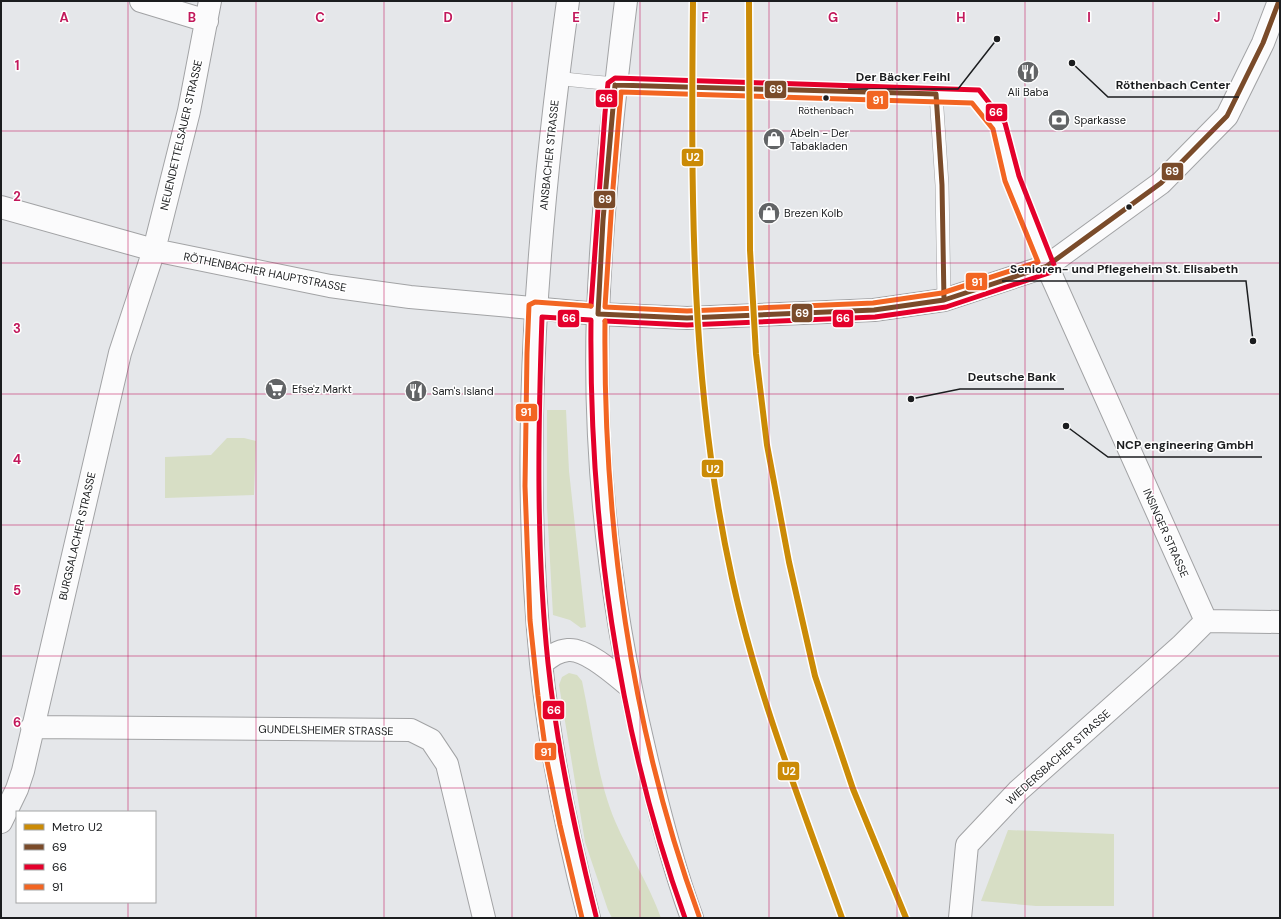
<svg xmlns="http://www.w3.org/2000/svg" width="1281" height="919" viewBox="0 0 1281 919" font-family="'DM Sans',sans-serif">
  <style>
    .green { fill: #d7dec5 }
    .lines { fill: none; stroke-linecap: round; stroke-linejoin: round }
    .service-casing { stroke: #a2a3a5; stroke-width: 14 }
    .minor-casing { stroke: #a2a3a5; stroke-width: 24 }
    .primary-casing { stroke: #a2a3a5; stroke-width: 24 }
    .service { stroke: #fbfbfc; stroke-width: 13 }
    .minor { stroke: #fbfbfc; stroke-width: 22 }
    .primary { stroke: #fbfbfc; stroke-width: 22 }
    .bus-1-casing { stroke: #fff; stroke-width: 8 }
    .bus-2-casing { stroke: #fff; stroke-width: 8 }
    .bus-3-casing { stroke: #fff; stroke-width: 8 }
    .bus-1 { stroke: #7a4b2a; stroke-width: 5 }
    .bus-2 { stroke: #e4002b; stroke-width: 5 }
    .bus-3 { stroke: #f26522; stroke-width: 5 }
    .metro-1-casing { stroke: #fff; stroke-width: 9 }
    .metro-1 { stroke: #cb8b06; stroke-width: 6 }
    .grid { fill: none; stroke: #c2185b; stroke-width: 1; stroke-opacity: 0.55 }
    .bus-dot { fill: #1b1d1f; stroke: #fff; stroke-width: 1.5 }
    .labels { text-anchor: middle; dominant-baseline: central; stroke-width: 3; stroke-linejoin: round; paint-order: stroke }
    .bus-label { font-size: 10px; fill: #1b1d1f; stroke: #fff }
    .poi-label { font-size: 11px; fill: #1b1d1f; stroke: #fff; text-anchor: start }
    .street-label { font-size: 11px; fill: #1b1d1f; stroke: #fff }
    .grid-label { font-size: 13px; text-anchor: middle; font-weight: bold; fill: #c2185b; stroke: #fff; stroke-width: 3; stroke-linejoin: round; paint-order: stroke }
    .leader { fill: none; stroke: #1b1d1f; stroke-width: 1.5 }
    .callout-dot { fill: #1b1d1f; stroke: #fff; stroke-width: 1.5 }
    .callout-label { font-size: 12px; text-anchor: middle; font-weight: bold; fill: #1b1d1f; stroke: #fff; stroke-width: 3; stroke-linejoin: round; paint-order: stroke }
    .line-badge { stroke: #fff; stroke-width: 1.5 }
    .badge-label { font-size: 11px; text-anchor: middle; font-weight: bold; fill: #fff }
  </style>
  <rect width="100%" height="100%" fill="#e5e7ea"/>
  <path class="green" d="M547,410H566L569,471L586,627L581,628L570,620L553,615L547,507Z
    M227,438H244L256,441L254,495L165,498V457L211,455Z
    M569,673L577,675L582,681C592,727 597,778 615,821C629,854 649,884 661,918H612L608,910L585,842L559,685L562,677Z
    M1008,830L1114,834V906H1036L981,901Z"/>
  <g class="lines">
    <g class="service-casing">
      <path id="service" d="M557,78C696,95 837,91 976,96L999,126L1012,178L1047,266
        M936,94L942,185L944,300"/>
    </g>
    <g class="minor-casing">
      <path id="minor" d="M141,1L207,21
        M1,207L154,250L330,286L410,297L598,314L687,318L874,310L944,300L1047,266L1161,183L1227,116L1263,43L1279,1
        M1047,266L1206,621
        M1206,621L1280,622
        M32,727L411,730L431,740L447,764L484,918
        M1,822L17,789L23,771L120,353L154,250L189,111L210,1
        M960,918L967,845L1018,791L1181,646L1206,621"/>
    </g>
    <g class="primary-casing">
      <path id="primary" d="M568,1C538,220 519,442 541,663C550,749 567,834 589,918
        M626,1C613,105 602,208 598,312C593,460 611,609 645,752C658,808 672,864 692,918
        M541,664C550,657 557,651 568,650C586,648 616,675 629,686"/>
    </g>
    <use href="#service" class="service"/>
    <use href="#minor" class="minor"/>
    <use href="#primary" class="primary"/>
    <g class="bus-1-casing">
      <path id="bus-1" d="M615,85L936,94
        M936,94L942,185L944,300
        M598,314L687,318L874,310L944,300L1047,266L1161,183L1227,116L1263,43L1279,1
        M598,314L603,220L615,85"/>
    </g>
    <g class="bus-2-casing">
      <path id="bus-2" d="M591,306L605,113L608,83L615,78L979,90L1005,123L1019,176L1054,265L1053,270L1049,273L946,307L875,317L687,325L605,321
        M596,916C575,833 557,748 548,663C536,548 538,432 542,317L591,320C589,519 617,730 685,918"/>
    </g>
    <g class="bus-3-casing">
      <path id="bus-3" d="M621,92L972,103L993,129L1005,181L1038,262L942,293L873,303L687,311L605,307L612,200Z
        M605,321C603,521 630,727 699,916
        M582,918L560,825L547,761L538,696L530,620L525,486L527,353L529,305L535,302L591,306"/>
    </g>
    <use href="#bus-1" class="bus-1"/>
    <use href="#bus-2" class="bus-2"/>
    <use href="#bus-3" class="bus-3"/>
    <g class="metro-1-casing">
      <path id="metro-1" d="M693,1C691,194 690,388 732,578C757,694 802,806 842,918
        M749,1L750,250L756,354L767,445L789,562L815,676L853,789L906,918"/>
    </g>
    <use href="#metro-1" class="metro-1"/>
  </g>
  <path class="grid" d="M128,1V812M256,1V918M384,1V918M512,1V918M640,1V918M769,1V918M897,1V918M1025,1V918M1153,1V918M1,131H1280M1,263H1280M1,394H1280M1,525H1280M1,656H1280M1,788H1280M128,902V918"/>
  <defs>
    <g id="restaurant-disc" transform="scale(1.15)"><circle r="9.5" fill="#626466" stroke="#fff"/><path d="M-5-6h1v4h1v-4h1v4h1v-4h1v5L-1.5 .5V6h-2V.5L-5-1ZM5-6V6H3V1.5H1.5Q1.5-4 5-6Z" fill="#fff"/></g>
    <g id="bank-disc" transform="scale(1.15)"><circle r="9.5" fill="#626466" stroke="#fff"/><path d="M-6-4H6V4H-6ZM0-2.3a2.3 2.3 0 1 0 0 4.6a2.3 2.3 0 1 0 0-4.6Z" fill="#fff"/></g>
    <g id="shop-disc" transform="scale(1.15)"><circle r="9.5" fill="#626466" stroke="#fff"/><path d="M-5-2.5h2.3a2.7 3.5 0 0 1 5.4 0H5L5.5 6h-11ZM-1.5-2.5h3a1.5 2.3 0 0 0-3 0Z" fill="#fff"/></g>
    <g id="supermarket-disc" transform="scale(1.15)"><circle r="9.5" fill="#626466" stroke="#fff"/><path d="M-6-5.5h2.5l.6 2H6L4.5 2H-2.5L-4.4-4H-6ZM-1.5 3.2a1.3 1.3 0 1 0 .1 0ZM3 3.2a1.3 1.3 0 1 0 .1 0Z" fill="#fff"/></g>
  </defs>
  <g fill-rule="evenodd">
    <use href="#restaurant-disc" x="1028" y="72"/>
    <use href="#bank-disc" x="1059" y="120"/>
    <use href="#shop-disc" x="774" y="139"/>
    <use href="#shop-disc" x="769" y="213"/>
    <use href="#supermarket-disc" x="276" y="389"/>
    <use href="#restaurant-disc" x="416" y="391"/>
  </g>
  <g class="bus-dot">
    <circle cx="826" cy="98" r="3.5"/>
    <circle cx="1129" cy="207" r="3.5"/>
  </g>
  <g class="labels">
    <g class="bus-label">
      <text x="826" y="110">Röthenbach</text>
    </g>
    <g class="poi-label">
      <text x="1028" y="92" text-anchor="middle">Ali Baba</text>
      <text x="1074" y="120">Sparkasse</text>
      <text x="790" y="133">Abeln - Der<tspan x="790" dy="13">Tabakladen</tspan></text>
      <text x="784" y="213">Brezen Kolb</text>
      <text x="292" y="389">Efse'z Markt</text>
      <text x="432" y="391">Sam's Island</text>
    </g>
    <g class="street-label">
      <text transform="translate(181 135) rotate(-77)">NEUENDETTELSAUER STRASSE</text>
      <text transform="translate(549 155) rotate(-84)">ANSBACHER STRASSE</text>
      <text transform="translate(265 272) rotate(11)">RÖTHENBACHER HAUPTSTRASSE</text>
      <text transform="translate(1166 533) rotate(66)">INSINGER STRASSE</text>
      <text transform="translate(77 536) rotate(-77)">BURGSALACHER STRASSE</text>
      <text transform="translate(326 730) rotate(1)">GUNDELSHEIMER STRASSE</text>
      <text transform="translate(1058 757) rotate(-42)">WIEDERSBACHER STRASSE</text>
    </g>
  </g>
  <g class="grid-label">
    <text x="64" y="22">A</text>
    <text x="192" y="22">B</text>
    <text x="320" y="22">C</text>
    <text x="448" y="22">D</text>
    <text x="576" y="22">E</text>
    <text x="705" y="22">F</text>
    <text x="833" y="22">G</text>
    <text x="961" y="22">H</text>
    <text x="1089" y="22">I</text>
    <text x="1217" y="22">J</text>
    <text x="17" y="70">1</text>
    <text x="17" y="201">2</text>
    <text x="17" y="333">3</text>
    <text x="17" y="464">4</text>
    <text x="17" y="595">5</text>
    <text x="17" y="727">6</text>
  </g>
  <path class="leader" d="M997 39L958 89H848M1072 63L1108 97H1239M1253 341L1246 281H1002M911 399L960 389H1064M1066 426L1108 457H1262"/>
  <g class="callout-dot">
    <circle cx="997" cy="39" r="4"/>
    <circle cx="1072" cy="63" r="4"/>
    <circle cx="1253" cy="341" r="4"/>
    <circle cx="911" cy="399" r="4"/>
    <circle cx="1066" cy="426" r="4"/>
  </g>
  <g class="callout-label">
    <text x="903" y="81">Der Bäcker Feihl</text>
    <text x="1173" y="89">Röthenbach Center</text>
    <text x="1124" y="273">Senioren- und Pflegeheim St. Elisabeth</text>
    <text x="1012" y="381">Deutsche Bank</text>
    <text x="1185" y="449">NCP engineering GmbH</text>
  </g>
  <g class="line-badge">
    <rect x="764" y="80" width="23" height="19" rx="4" fill="#7a4b2a"/>
    <rect x="595" y="89" width="23" height="19" rx="4" fill="#e4002b"/>
    <rect x="866" y="90" width="23" height="20" rx="4" fill="#f26522"/>
    <rect x="985" y="103" width="23" height="19" rx="4" fill="#e4002b"/>
    <rect x="681" y="148" width="23" height="19" rx="4" fill="#cb8b06"/>
    <rect x="1161" y="162" width="23" height="19" rx="4" fill="#7a4b2a"/>
    <rect x="593" y="190" width="23" height="19" rx="4" fill="#7a4b2a"/>
    <rect x="965" y="272" width="23" height="19" rx="4" fill="#f26522"/>
    <rect x="791" y="303" width="22" height="20" rx="4" fill="#7a4b2a"/>
    <rect x="832" y="309" width="22" height="19" rx="4" fill="#e4002b"/>
    <rect x="557" y="309" width="23" height="19" rx="4" fill="#e4002b"/>
    <rect x="515" y="403" width="23" height="19" rx="4" fill="#f26522"/>
    <rect x="701" y="459" width="23" height="19" rx="4" fill="#cb8b06"/>
    <rect x="542" y="700" width="23" height="20" rx="4" fill="#e4002b"/>
    <rect x="534" y="742" width="23" height="19" rx="4" fill="#f26522"/>
    <rect x="777" y="761" width="23" height="20" rx="4" fill="#cb8b06"/>
  </g>
  <g class="badge-label">
    <text x="776" y="93">69</text>
    <text x="606" y="102">66</text>
    <text x="878" y="104">91</text>
    <text x="996" y="116">66</text>
    <text x="693" y="161">U2</text>
    <text x="1172" y="175">69</text>
    <text x="605" y="203">69</text>
    <text x="977" y="286">91</text>
    <text x="802" y="317">69</text>
    <text x="843" y="322">66</text>
    <text x="569" y="322">66</text>
    <text x="526" y="416">91</text>
    <text x="713" y="473">U2</text>
    <text x="554" y="714">66</text>
    <text x="546" y="756">91</text>
    <text x="789" y="775">U2</text>
  </g>
  <rect width="1281" height="919" fill="none" stroke="#1b1d1f" stroke-width="4"/>
  <rect x="16" y="811" width="140" height="92" fill="#ffffff" stroke="#a4a5a5"/>
  <rect x="24" y="824" width="20" height="6" fill="#cb8b06" stroke="#a4a5a5"/>
  <text x="52" y="831" font-size="12" fill="#1b1d1f">Metro U2</text>
  <rect x="24" y="844" width="20" height="6" fill="#7a4b2a" stroke="#a4a5a5"/>
  <text x="52" y="851" font-size="12" fill="#1b1d1f">69</text>
  <rect x="24" y="864" width="20" height="6" fill="#e4002b" stroke="#a4a5a5"/>
  <text x="52" y="871" font-size="12" fill="#1b1d1f">66</text>
  <rect x="24" y="884" width="20" height="6" fill="#f26522" stroke="#a4a5a5"/>
  <text x="52" y="891" font-size="12" fill="#1b1d1f">91</text>
</svg>
